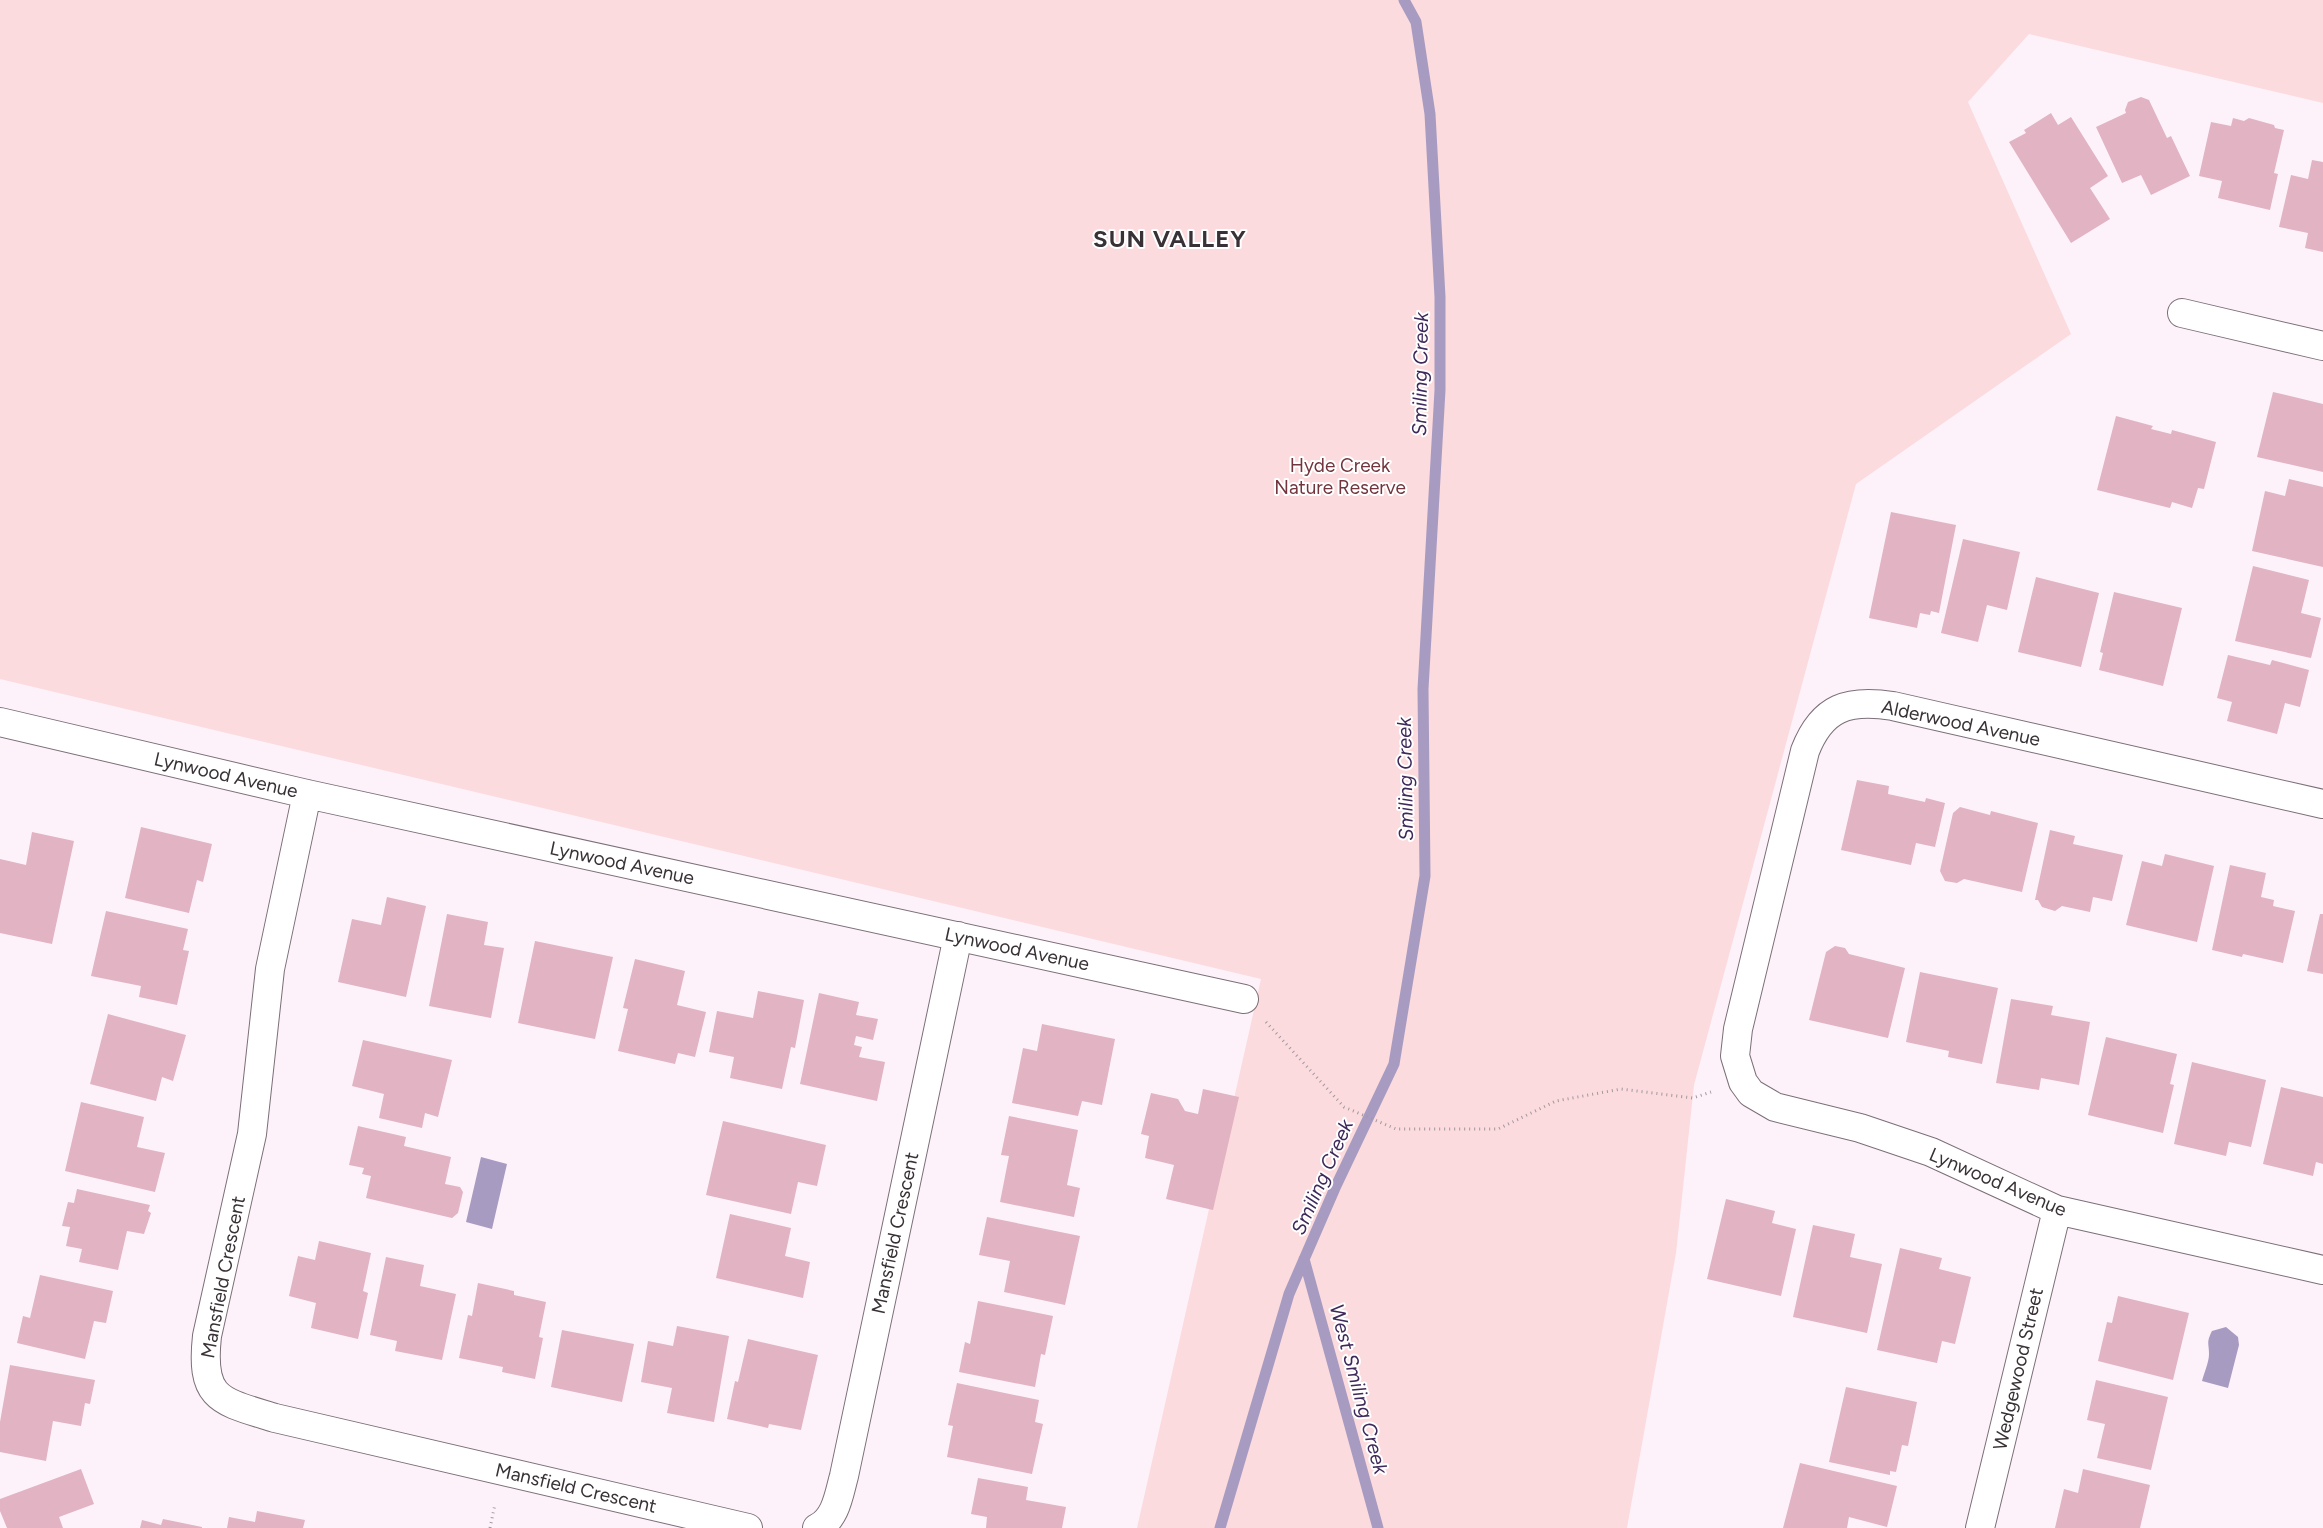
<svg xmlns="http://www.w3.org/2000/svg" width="2323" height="1528" viewBox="0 0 2323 1528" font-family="Figtree,sans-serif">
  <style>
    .green { fill: #fbdbdd }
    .water { fill: #a89bc1 }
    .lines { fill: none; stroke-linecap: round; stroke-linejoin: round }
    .stream { stroke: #a89bc1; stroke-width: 11 }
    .building { fill: #e1b3c3 }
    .minor-casing { stroke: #7c6f78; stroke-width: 30 }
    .path { stroke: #a1989e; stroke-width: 3; stroke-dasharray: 1 4; stroke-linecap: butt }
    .minor { stroke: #fff; stroke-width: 28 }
    .labels { text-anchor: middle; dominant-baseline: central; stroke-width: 4; stroke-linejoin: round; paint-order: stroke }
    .park-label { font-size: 19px; fill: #72353d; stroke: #fff }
    .street-label { font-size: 19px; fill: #383236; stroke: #fff }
    .water-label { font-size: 20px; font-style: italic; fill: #3e295b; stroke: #fff }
    .district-label { font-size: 24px; font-weight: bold; letter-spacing: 1px; fill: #383236; stroke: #fff }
  </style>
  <rect width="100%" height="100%" fill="#fdf2fa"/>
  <path class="green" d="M0,0H2323V103L2029,34L1968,102L2071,334L1856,484L1694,1085L1676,1253L1627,1528H1137L1261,979L0,679Z"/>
  <path class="water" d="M481,1157L507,1164L492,1229L466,1222Z
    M2226,1327L2238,1337L2239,1345L2228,1388L2202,1381C2204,1373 2209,1362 2209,1354C2209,1343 2206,1343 2212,1331Z"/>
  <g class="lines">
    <path class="stream" d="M1304,1259L1378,1528
      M1220,1528L1289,1294L1335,1188L1394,1064L1425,876L1423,689L1440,390V297L1430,114L1416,22L1404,0"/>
  </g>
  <path class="building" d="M2141,97L2149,100L2167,138L2171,136L2190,176L2151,195L2141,175L2122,183L2096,127L2126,113L2125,110L2128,102Z
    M2051,113L2058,125L2071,117L2108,176L2090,188L2110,219L2071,243L2009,142L2026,133L2024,130Z
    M2233,118L2244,121L2249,118L2274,125L2275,128L2284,130L2274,173L2278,174L2270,210L2218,198L2222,181L2199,176L2211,122L2231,126Z
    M2312,160L2323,162V252L2305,248L2308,233L2279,227L2291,175L2308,179Z
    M2273,392L2323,404V472L2257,457Z
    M2116,416L2153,426L2151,429L2171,434L2172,430L2216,442L2204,489L2198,488L2192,508L2172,502L2170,508L2097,490Z
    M2289,479L2323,487V567L2252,551L2265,491L2285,496Z
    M1891,512L1956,525L1939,613L1931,611L1930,615L1920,613L1917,628L1869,618Z
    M1963,539L2020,552L2007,610L1987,605L1978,642L1941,633Z
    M2253,566L2309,580L2301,613L2321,618L2311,658L2235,641Z
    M2036,577L2099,593L2081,667L2018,652Z
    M2114,592L2182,608L2163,686L2099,670L2103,653L2100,652Z
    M2228,655L2270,665L2272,660L2309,670L2300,707L2285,703L2277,734L2227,721L2232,702L2217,698Z
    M1857,780L1889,786L1888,794L1925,802L1926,798L1945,803L1935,847L1916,843L1911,865L1841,850Z
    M1960,807L1990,815L1991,811L2038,823L2022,892L1964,879L1957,883L1945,881L1940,871L1953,813Z
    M141,827L212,844L203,882L197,880L189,913L125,898Z
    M2050,830L2075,836L2073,844L2123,855L2112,901L2093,897L2090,912L2062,906L2055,911L2042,907L2038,900H2035Z
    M32,832L74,841L52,944L0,933V859L26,865Z
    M2165,854L2214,866L2197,942L2126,925L2142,861L2162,866Z
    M2230,865L2266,873L2261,897L2274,900L2273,906L2295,911L2283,963L2243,954L2242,957L2212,950Z
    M387,897L426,906L406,997L338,982L352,919L381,925Z
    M106,911L188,929L183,950L189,951L177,1005L139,997L141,986L91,976Z
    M447,914L488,922L484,945L504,948L491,1018L429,1006Z
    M2320,914H2323V974L2307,971Z
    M535,941L613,957L595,1039L518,1023Z
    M1835,946L1845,948L1849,954L1905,968L1888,1038L1809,1020L1826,952Z
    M635,959L685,971L677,1005L706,1012L695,1057L678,1053L675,1064L618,1051L628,1009L623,1008Z
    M1920,972L1998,988L1982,1064L1948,1057L1949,1051L1906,1042Z
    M758,991L804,1000L795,1048L791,1047L782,1089L730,1078L734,1057L709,1052L717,1011L753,1018Z
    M819,993L859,1002L856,1015L878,1019L873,1040L856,1036L854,1045L862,1047L859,1057L885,1062L877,1101L800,1084Z
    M2011,999L2053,1006L2051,1015L2090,1022L2079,1085L2041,1078L2039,1090L1996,1083Z
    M108,1014L186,1035L173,1081L162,1077L156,1101L90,1084Z
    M1042,1024L1115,1039L1102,1105L1082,1101L1078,1116L1012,1103L1023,1048L1037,1051Z
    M2106,1037L2177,1054L2170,1084L2174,1085L2163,1133L2088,1115Z
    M363,1040L452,1060L438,1117L425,1113L422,1128L379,1118L384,1094L352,1086Z
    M2192,1062L2266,1080L2251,1147L2229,1142L2226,1156L2174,1144Z
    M2281,1087L2323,1097V1164L2316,1162L2313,1176L2263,1164Z
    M1203,1089L1239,1097L1213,1210L1166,1199L1174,1165L1145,1158L1149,1136L1141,1134L1151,1093L1178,1099L1185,1111L1198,1114Z
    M81,1102L144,1117L137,1147L165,1153L155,1192L65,1171Z
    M1009,1116L1078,1130L1067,1185L1080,1188L1074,1217L1000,1202L1009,1156L1001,1155Z
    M723,1121L826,1145L817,1186L798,1182L791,1214L706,1195Z
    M358,1126L406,1137L404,1146L451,1157L445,1184L460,1187L463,1192L458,1213L452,1218L366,1198L371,1176L362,1174L364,1168L349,1165Z
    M77,1189L150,1205L148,1211L151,1213L144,1234L127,1231L118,1270L79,1262L82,1249L66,1246L70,1227L62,1226L68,1202L74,1203Z
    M1726,1199L1775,1211L1772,1223L1796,1229L1781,1296L1707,1279Z
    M730,1214L791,1228L785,1256L810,1262L803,1298L716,1278Z
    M987,1217L1080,1236L1065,1305L1004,1292L1010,1261L979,1255Z
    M1813,1225L1855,1234L1850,1257L1882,1264L1867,1333L1793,1317Z
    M319,1241L371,1253L363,1291L368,1293L358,1339L311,1328L316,1303L289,1296L298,1256L315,1260Z
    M1900,1248L1942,1258L1939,1269L1971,1277L1955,1344L1942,1341L1937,1363L1877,1350Z
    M386,1257L424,1265L420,1286L456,1294L442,1360L395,1351L397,1341L370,1335Z
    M40,1275L113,1291L106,1323L94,1321L85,1359L17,1343L23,1316L30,1318Z
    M478,1283L514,1291V1295L546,1302L539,1337L543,1338L535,1379L502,1372L503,1367L459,1358L468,1315L472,1316Z
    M2118,1296L2189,1313L2173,1380L2098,1361L2107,1322L2112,1323Z
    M978,1301L1053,1316L1045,1355L1041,1354L1035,1387L959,1372L965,1342L970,1344Z
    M677,1326L729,1336L714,1422L667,1413L672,1388L641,1382L648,1341L673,1346Z
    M562,1330L634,1344L622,1402L551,1387Z
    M748,1339L818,1355L801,1430L769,1424L768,1428L727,1419L735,1381L738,1382Z
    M10,1365L95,1380L90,1404L85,1403L81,1426L53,1421L46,1461L0,1452V1422Z
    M2096,1380L2168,1397L2151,1470L2097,1458L2105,1424L2087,1420Z
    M957,1383L1039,1400L1035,1422L1043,1424L1032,1474L947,1457L953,1426L948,1425Z
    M1846,1387L1917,1402L1908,1446L1902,1445L1896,1472L1890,1471V1475L1829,1462Z
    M1800,1463L1897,1486L1887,1527L1849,1517L1847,1528H1783Z
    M81,1469L94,1504L59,1517L63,1528H7L0,1511V1499Z
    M2083,1469L2150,1485L2140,1528H2055L2064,1489L2078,1493Z
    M978,1478L1028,1487L1026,1500L1066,1507L1062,1528H986L987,1517L971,1514Z
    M257,1511L305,1520L303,1528H227L229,1517L255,1522Z
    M163,1519L202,1527V1528H140L142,1520L161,1525Z"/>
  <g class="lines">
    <g class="minor-casing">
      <path id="minor" d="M2182,313L2323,346
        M0,722L307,794L1244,999
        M307,794L270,969L252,1134L207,1336C200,1400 220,1401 275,1418L748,1528
        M2323,804L1893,706C1848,699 1822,707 1805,751L1738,1029L1735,1056L1743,1082L1751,1093L1775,1107L1860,1128L1931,1152L2057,1210L2323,1270
        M817,1528C836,1519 839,1494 844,1476L958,936
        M1980,1528L2057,1210"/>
    </g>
    <path class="path" d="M1266,1022L1344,1107L1396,1129H1498L1556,1101L1621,1089L1693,1098L1711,1092
      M490,1528L495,1504"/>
    <use href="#minor" class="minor"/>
  </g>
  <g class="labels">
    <g class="park-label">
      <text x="1340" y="465">Hyde Creek<tspan x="1340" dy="22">Nature Reserve</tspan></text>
    </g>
    <g class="street-label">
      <text transform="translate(1961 723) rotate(12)">Alderwood Avenue</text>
      <text transform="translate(226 775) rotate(13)">Lynwood Avenue</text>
      <text transform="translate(622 863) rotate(12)">Lynwood Avenue</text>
      <text transform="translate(1017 949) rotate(12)">Lynwood Avenue</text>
      <text transform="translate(1998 1182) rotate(23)">Lynwood Avenue</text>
      <text transform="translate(895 1233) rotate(-78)">Mansfield Crescent</text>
      <text transform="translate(223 1277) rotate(-79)">Mansfield Crescent</text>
      <text transform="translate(2018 1369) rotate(-77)">Wedgewood Street</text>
      <text transform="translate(576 1488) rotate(13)">Mansfield Crescent</text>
    </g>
    <g class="water-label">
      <text transform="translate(1420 374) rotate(-89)">Smiling Creek</text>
      <text transform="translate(1405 779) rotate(-91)">Smiling Creek</text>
      <text transform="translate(1322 1177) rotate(-66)">Smiling Creek</text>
      <text transform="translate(1359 1389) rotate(75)">West Smiling Creek</text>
    </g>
    <g class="district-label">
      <text x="1170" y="238">SUN VALLEY</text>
    </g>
  </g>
</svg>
